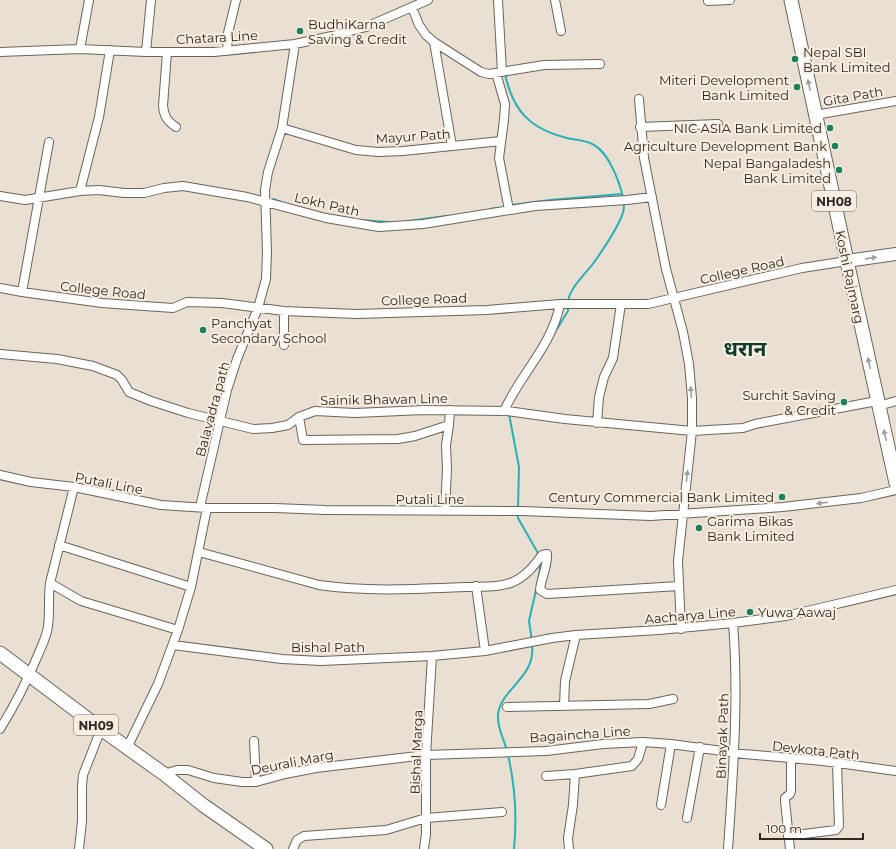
<svg xmlns="http://www.w3.org/2000/svg" width="896" height="849" viewBox="0 0 896 849" font-family="Montserrat,'Noto Sans Devanagari',sans-serif">
  <style>
    .lines { fill: none; stroke-linecap: round; stroke-linejoin: round }
    .stream { stroke: #27b1b6; stroke-width: 2 }
    .street-casing { stroke: #6c6458; stroke-width: 10 }
    .secondary-casing { stroke: #6c6458; stroke-width: 14 }
    .primary-casing { stroke: #6c6458; stroke-width: 15 }
    .street { stroke: #fff; stroke-width: 8 }
    .secondary { stroke: #fff; stroke-width: 12 }
    .primary { stroke: #fff; stroke-width: 13 }
    .oneway { fill: #a09f9c }
    .poi-dot { fill: #19815b; stroke: #f7ede0; stroke-width: 1.5 }
    .labels { text-anchor: middle; dominant-baseline: central; stroke-width: 4; stroke-linejoin: round; paint-order: stroke }
    .shield { fill: #f7ede0; stroke: #6a645c; stroke-width: 1 }
    .shield-label { font-size: 12px; font-weight: bold; fill: #2d2924 }
    .poi-label { font-size: 13px; fill: #2d2924; stroke: #f7ede0; text-anchor: end }
    .street-label { font-size: 13px; fill: #2d2924; stroke: #f7ede0 }
    .town-label { font-size: 21px; font-weight: bold; fill: #0b3b29; stroke: #f7ede0 }
  </style>
  <rect width="100%" height="100%" fill="#e9e0d3"/>
  <g class="lines">
    <path class="stream" d="M505,74C513,112 531,129 567,138C575,140 587,140 594,145C609,153 620,183 623,198
      M273,199L281,202
      M512,205L550,200L622,194
      M490,209L503,207
      M359,220L389,222
      M409,221L446,216
      M568,302C569,289 584,275 592,265C599,256 621,223 623,212C624,209 624,205 623,203
      M552,337L568,311V306
      M509,414L519,467L518,508
      M518,513V518L539,555
      M537,586C538,577 541,570 540,561
      M532,641L529,621L536,590
      M507,751C504,739 497,728 498,715C500,689 536,678 532,645
      M508,755C515,785 517,818 514,849"/>
    <g class="street-casing">
      <path id="street" d="M498,0L502,72
        M555,0L561,31
        M708,1L730,0
        M412,7L419,25L426,35L434,42L481,72L489,74L544,65L600,64
        M434,42L452,146
        M80,49L89,0
        M227,51L228,33L236,0
        M0,52L80,49L146,52H214L295,44L332,36L366,27L428,0
        M146,52L151,0
        M167,52L163,106C164,116 167,121 176,127
        M496,73L505,104L504,120L499,158L509,210
        M639,99L644,158L666,269L683,332L689,364L692,398V431L678,561L681,629
        M815,115L896,101
        M640,127L718,124
        M282,128L356,150L378,152L403,151L501,141
        M80,191L99,117L110,50
        M0,196L25,200L80,191L99,190L124,193H144L164,188L183,186L247,197L326,218L379,227L423,224L535,206L627,200L652,197
        M0,288L22,292L102,303L173,308L187,302L222,303L284,311L357,314L487,310L560,304H648L802,268L847,261
        M22,292L49,142
        M284,345V311
        M0,354L57,359L93,366L117,375L122,380L129,392L151,401L188,413L253,429L272,428L288,425L299,417L315,411L355,413L424,410L507,411L565,419L692,431L743,428L755,424L877,401
        M878,406L896,401
        M504,411C521,373 552,346 560,304
        M299,417L303,440L398,439L415,436L449,425L450,410
        M597,423L599,397L604,377L613,358L621,304
        M0,475L31,482L74,487L161,505L207,508H275L325,510L522,511L651,516L783,507L861,498L896,490
        M200,507L227,390L237,359L258,308L266,279L267,252L265,190L268,172L282,128L295,44
        M445,511L447,469L446,445L449,425
        M59,545L191,587
        M199,552L319,585C368,592 417,589 465,587C482,586 498,588 513,582C526,576 534,566 542,555L547,554C548,566 541,578 540,590L547,594L679,586
        M50,583L81,601L178,630
        M476,586L485,651
        M173,645L282,659L321,661L432,656L485,651L552,638L576,635L659,630L733,623L786,616L896,590
        M564,706L565,681L576,635
        M507,707L649,704L673,699
        M0,729C15,705 27,681 38,655C42,645 47,636 48,626C50,612 48,597 50,583L74,487
        M254,741L256,782
        M127,748L158,684L178,630L191,587L207,508
        M164,774L177,770H188L214,778L242,782H256L285,774L316,768L426,755L546,751L603,744L643,742L671,744L744,754L823,761L896,771
        M546,776L575,774
        M661,805L671,744
        M687,818L700,747
        M788,836L836,830L839,826L837,763
        M79,849L82,821V786L83,775L101,729
        M293,849L297,840L304,836L386,830L426,818L502,812
        M424,849L426,834V755L432,656
        M569,849L568,838L573,805L575,774L632,766L638,759L643,742
        M728,849C733,774 739,699 733,623
        M790,849L785,801V798L790,794L791,791V759"/>
    </g>
    <g class="secondary-casing">
      <path id="secondary" d="M847,261L896,254"/>
    </g>
    <g class="primary-casing">
      <path id="primary" d="M791,0L847,261L896,483
        M0,653L101,729L164,774L203,805L266,849"/>
    </g>
    <use href="#street" class="street"/>
    <use href="#secondary" class="secondary"/>
    <use href="#primary" class="primary"/>
  </g>
  <defs><path id="oneway-solid" d="M-6-.8H1V-3.2L6.5 0L1 3.2V.8H-6Z"/></defs>
  <g class="oneway">
    <use href="#oneway-solid" transform="translate(809 85) rotate(-102)"/>
    <use href="#oneway-solid" transform="translate(871 258) rotate(-8)"/>
    <use href="#oneway-solid" transform="translate(869 363) rotate(-102)"/>
    <use href="#oneway-solid" transform="translate(691 392) rotate(-95)"/>
    <use href="#oneway-solid" transform="translate(885 435) rotate(-103)"/>
    <use href="#oneway-solid" transform="translate(687 476) rotate(-84)"/>
    <use href="#oneway-solid" transform="translate(822 503) rotate(173)"/>
  </g>
  <g class="poi-dot">
    <circle cx="300" cy="31" r="4"/>
    <circle cx="795" cy="59" r="4"/>
    <circle cx="797" cy="87" r="4"/>
    <circle cx="830" cy="128" r="4"/>
    <circle cx="835" cy="146" r="4"/>
    <circle cx="839" cy="170" r="4"/>
    <circle cx="203" cy="330" r="4"/>
    <circle cx="844" cy="402" r="4"/>
    <circle cx="782" cy="497" r="4"/>
    <circle cx="699" cy="528" r="4"/>
    <circle cx="750" cy="612" r="4"/>
  </g>
  <g class="labels">
    <g class="shield">
      <rect x="812" y="191" width="44" height="20" rx="3"/>
      <rect x="74" y="715" width="44" height="20" rx="3"/>
    </g>
    <g class="shield-label">
      <text x="834" y="201">NH08</text>
      <text x="96" y="725">NH09</text>
    </g>
    <g class="poi-label">
      <text x="308" y="24" text-anchor="start">BudhiKarna<tspan x="308" dy="15">Saving &amp; Credit</tspan></text>
      <text x="803" y="52" text-anchor="start">Nepal SBI<tspan x="803" dy="15">Bank Limited</tspan></text>
      <text x="789" y="80">Miteri Development<tspan x="789" dy="15">Bank Limited</tspan></text>
      <text x="822" y="128">NIC ASIA Bank Limited</text>
      <text x="827" y="146">Agriculture Development Bank</text>
      <text x="831" y="163">Nepal Bangaladesh<tspan x="831" dy="15">Bank Limited</tspan></text>
      <text x="211" y="323" text-anchor="start">Panchyat<tspan x="211" dy="15">Secondary School</tspan></text>
      <text x="836" y="395">Surchit Saving<tspan x="836" dy="15">&amp; Credit</tspan></text>
      <text x="774" y="497">Century Commercial Bank Limited</text>
      <text x="707" y="521" text-anchor="start">Garima Bikas<tspan x="707" dy="15">Bank Limited</tspan></text>
      <text x="758" y="612" text-anchor="start">Yuwa Aawaj</text>
    </g>
    <g class="street-label">
      <text transform="translate(217 37) rotate(-3)">Chatara Line</text>
      <text transform="translate(853 96) rotate(-10)">Gita Path</text>
      <text transform="translate(413 136) rotate(-4)">Mayur Path</text>
      <text transform="translate(327 204) rotate(13)">Lokh Path</text>
      <text transform="translate(742 270) rotate(-13)">College Road</text>
      <text transform="translate(850 277) rotate(78)">Koshi Rajmarg</text>
      <text transform="translate(103 290) rotate(6)">College Road</text>
      <text transform="translate(424 299) rotate(-2)">College Road</text>
      <text transform="translate(384 399) rotate(-1)">Sainik Bhawan Line</text>
      <text transform="translate(212 409) rotate(-75)">Balavadra path</text>
      <text transform="translate(109 483) rotate(11)">Putali Line</text>
      <text x="430" y="499">Putali Line</text>
      <text transform="translate(690 615) rotate(-5)">Aacharya Line</text>
      <text x="328" y="647">Bishal Path</text>
      <text transform="translate(580 734) rotate(-4)">Bagaincha Line</text>
      <text transform="translate(722 736) rotate(-88)">Binayak Path</text>
      <text transform="translate(816 750) rotate(6)">Devkota Path</text>
      <text transform="translate(416 752) rotate(-88)">Bishal Marga</text>
      <text transform="translate(292 762) rotate(-11)">Deurali Marg</text>
    </g>
    <g class="town-label">
      <text x="745" y="348">धरान</text>
    </g>
  </g>
  <path d="M760 833v6h103v-6" fill="none" stroke="#2d2924" stroke-width="2"/>
  <text x="766" y="833" font-size="12" fill="#2d2924" stroke="#f7ede0" stroke-width="3" paint-order="stroke">100 m</text>
</svg>
